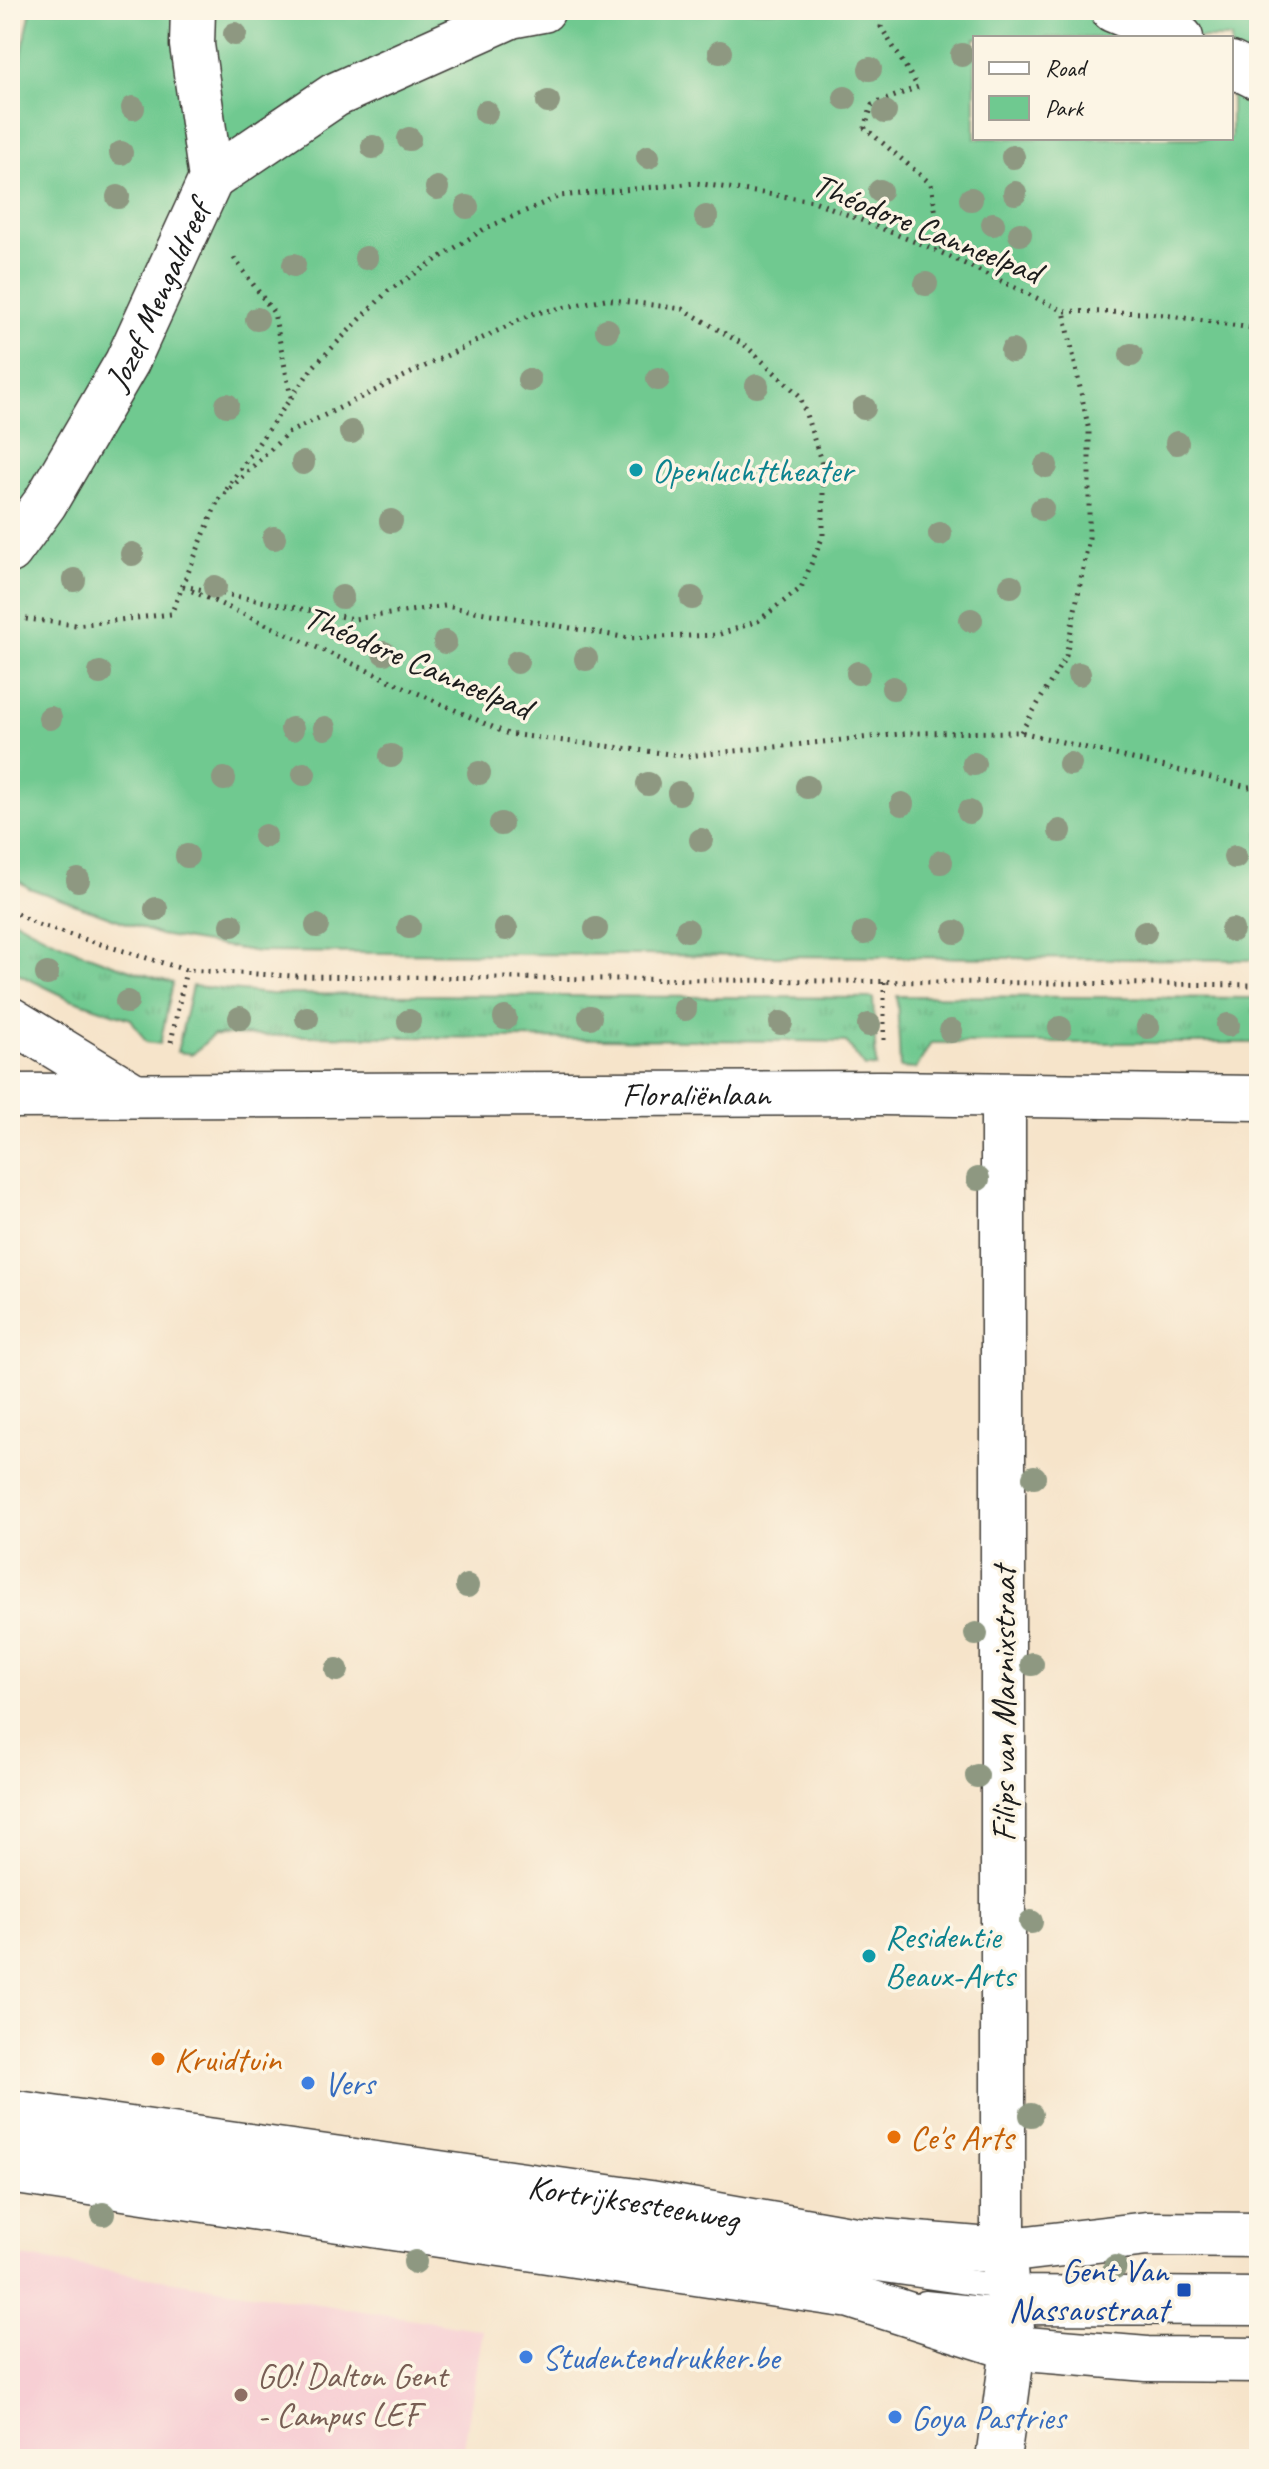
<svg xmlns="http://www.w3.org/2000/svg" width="1269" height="2469" viewBox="0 0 1269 2469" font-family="Caveat,sans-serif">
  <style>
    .built { fill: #f7cfd4 }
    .grass { fill: url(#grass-tufts); stroke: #467256; stroke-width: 2 }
    .park { fill: #6fc990; stroke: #467256; stroke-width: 2; fill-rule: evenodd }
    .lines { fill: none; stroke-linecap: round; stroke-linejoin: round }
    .lane-casing { stroke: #3d3a36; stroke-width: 27 }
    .street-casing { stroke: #3d3a36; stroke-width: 47 }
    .secondary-casing { stroke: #3d3a36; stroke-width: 47 }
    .path { stroke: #3d3a36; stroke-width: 5; stroke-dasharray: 2 6; stroke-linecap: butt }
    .lane { stroke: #fff; stroke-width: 24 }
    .street { stroke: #fff; stroke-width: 44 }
    .secondary { stroke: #fff; stroke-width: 44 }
    .tree { fill: #8e9881 }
    .culture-dot { fill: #0f9aa8; stroke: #fcf5e5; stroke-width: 3 }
    .food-dot { fill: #e8710a; stroke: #fcf5e5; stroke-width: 3 }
    .shop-dot { fill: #3f7fe0; stroke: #fcf5e5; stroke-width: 3 }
    .transit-dot { fill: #1a4fb4; stroke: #fcf5e5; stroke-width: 3 }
    .education-dot { fill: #8d6e63; stroke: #fcf5e5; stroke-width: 3 }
    .labels { text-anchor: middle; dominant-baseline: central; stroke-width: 7; stroke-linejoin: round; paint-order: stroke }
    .street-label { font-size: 34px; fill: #1c1c1c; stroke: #fcf5e5 }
    .culture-label { font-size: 34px; fill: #0d838f; stroke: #fcf5e5; text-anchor: start }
    .food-label { font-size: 34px; fill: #c56008; stroke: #fcf5e5; text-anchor: start }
    .shop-label { font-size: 34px; fill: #366cbe; stroke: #fcf5e5; text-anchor: start }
    .transit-label { font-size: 34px; fill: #164399; stroke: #fcf5e5; text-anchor: end }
    .education-label { font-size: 34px; fill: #785e54; stroke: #fcf5e5; text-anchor: start }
  </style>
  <defs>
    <pattern id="grass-tufts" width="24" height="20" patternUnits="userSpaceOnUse" patternTransform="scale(2)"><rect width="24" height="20" fill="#6fc990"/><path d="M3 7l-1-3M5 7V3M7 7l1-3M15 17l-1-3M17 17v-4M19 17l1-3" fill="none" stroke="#60ac7c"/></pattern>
  </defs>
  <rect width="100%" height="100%" fill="#fcf5e5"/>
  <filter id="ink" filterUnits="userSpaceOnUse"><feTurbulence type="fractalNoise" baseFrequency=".0125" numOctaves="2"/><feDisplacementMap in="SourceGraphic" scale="16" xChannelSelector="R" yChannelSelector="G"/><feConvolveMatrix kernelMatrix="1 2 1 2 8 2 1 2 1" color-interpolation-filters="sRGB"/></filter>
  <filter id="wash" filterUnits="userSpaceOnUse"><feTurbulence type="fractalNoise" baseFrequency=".006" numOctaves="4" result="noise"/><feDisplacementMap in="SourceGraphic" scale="32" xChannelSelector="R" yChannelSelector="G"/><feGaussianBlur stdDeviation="1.8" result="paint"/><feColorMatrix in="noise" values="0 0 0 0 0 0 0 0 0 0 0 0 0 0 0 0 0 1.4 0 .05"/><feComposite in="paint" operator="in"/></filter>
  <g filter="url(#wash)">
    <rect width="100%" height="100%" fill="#f6e4ca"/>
    <path class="built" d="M10,2255L483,2330L462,2459H10Z"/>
    <path class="grass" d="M10,917C61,948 115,966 173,983L160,1044L146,1042L131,1019L68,998L10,970Z
      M192,986L270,994L873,998L876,1067H865L846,1042L793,1041L213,1035L193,1054L177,1052Z
      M897,996L1259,998V1043H931L916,1069L900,1068Z"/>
    <path class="park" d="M31,10H1259V960L258,952L160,935L29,888L10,875V109ZM975,38H1231V138H975Z"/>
  </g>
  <g filter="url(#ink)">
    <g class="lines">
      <g class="lane-casing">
        <path id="lane" d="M10,2143L1009,2288L1259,2290
          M925,2303L1012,2312L1259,2313"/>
      </g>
      <g class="street-casing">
        <g id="street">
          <path d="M1113,10L1181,38"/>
          <path d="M1231,64L1259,78"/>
          <path d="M211,179L335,95L511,16L543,10"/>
          <path id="s1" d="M10,551L45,503L127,362L211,179L192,45L193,10"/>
          <path d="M10,1019L131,1093"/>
          <path id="s2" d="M10,1096L883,1093L1259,1098"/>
          <path d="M998,2459L1013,2348L1003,2251V1096"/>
        </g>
      </g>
      <g class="secondary-casing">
        <g id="secondary">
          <path id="s3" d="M10,2112L650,2203L855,2239L1003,2251L1147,2234L1259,2235"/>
          <path d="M10,2171L851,2296L1013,2348L1147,2359L1259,2360"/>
        </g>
      </g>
      <path class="path" d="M884,10L881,27L918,87L872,105L865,128L931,184L942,252
        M234,258L274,313L291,397
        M226,489L313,367L388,291L484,229L560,196L696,183L814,201L942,253L1064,311L1150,313L1259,329
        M183,586L354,619L445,606L628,638L718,635L758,621L801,588L823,536V467L800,396L746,346L683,309L605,299L532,314L288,433L218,500
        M192,591L508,734L687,756L910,733L1021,732L1248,787L1259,786
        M10,617L76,625L171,614L218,500
        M1021,732L1066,656L1089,538V431L1064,311
        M10,910L38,925L186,970L292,976L1259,985
        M884,1040V982
        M171,1042L186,970"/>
      <use href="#lane" class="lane"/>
      <use href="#street" class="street"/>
      <use href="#secondary" class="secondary"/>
    </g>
    <g class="tree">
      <circle cx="235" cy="34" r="12"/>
      <circle cx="720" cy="52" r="12"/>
      <circle cx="962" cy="55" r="12"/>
      <circle cx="870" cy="69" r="12"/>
      <circle cx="845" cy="98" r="12"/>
      <circle cx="548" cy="102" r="12"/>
      <circle cx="133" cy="108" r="12"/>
      <circle cx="486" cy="112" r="12"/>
      <circle cx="885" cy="112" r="12"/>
      <circle cx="409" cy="139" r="12"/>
      <circle cx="373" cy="147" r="12"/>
      <circle cx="121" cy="153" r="12"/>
      <circle cx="648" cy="157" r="12"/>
      <circle cx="1013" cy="157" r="12"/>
      <circle cx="437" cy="188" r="12"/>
      <circle cx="880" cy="191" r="12"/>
      <circle cx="1015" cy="193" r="12"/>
      <circle cx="118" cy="197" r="12"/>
      <circle cx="971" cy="199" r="12"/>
      <circle cx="467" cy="207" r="12"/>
      <circle cx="706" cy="217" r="12"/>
      <circle cx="993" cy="224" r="12"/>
      <circle cx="1020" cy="234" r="12"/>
      <circle cx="366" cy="258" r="12"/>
      <circle cx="294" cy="265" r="12"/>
      <circle cx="926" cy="284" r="12"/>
      <circle cx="257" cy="319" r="12"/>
      <circle cx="607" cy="330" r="12"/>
      <circle cx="1012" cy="351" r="12"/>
      <circle cx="1131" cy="355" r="12"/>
      <circle cx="658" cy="379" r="12"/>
      <circle cx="529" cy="380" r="12"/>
      <circle cx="757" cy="386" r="12"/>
      <circle cx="227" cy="405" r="12"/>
      <circle cx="864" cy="408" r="12"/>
      <circle cx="351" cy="432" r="12"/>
      <circle cx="1177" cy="443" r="12"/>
      <circle cx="303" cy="463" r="12"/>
      <circle cx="1046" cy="466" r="12"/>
      <circle cx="1042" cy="509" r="12"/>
      <circle cx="391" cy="521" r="12"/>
      <circle cx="940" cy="534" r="12"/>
      <circle cx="274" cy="538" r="12"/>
      <circle cx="132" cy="554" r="12"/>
      <circle cx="74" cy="580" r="12"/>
      <circle cx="1011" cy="586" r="12"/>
      <circle cx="215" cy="587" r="12"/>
      <circle cx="342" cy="597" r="12"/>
      <circle cx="692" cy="598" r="12"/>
      <circle cx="971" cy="620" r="12"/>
      <circle cx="445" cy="642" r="12"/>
      <circle cx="384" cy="653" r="12"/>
      <circle cx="586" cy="659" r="12"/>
      <circle cx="517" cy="662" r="12"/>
      <circle cx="100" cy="673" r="12"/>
      <circle cx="858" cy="673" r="12"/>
      <circle cx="1079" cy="674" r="12"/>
      <circle cx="893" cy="688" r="12"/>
      <circle cx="50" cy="718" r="12"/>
      <circle cx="325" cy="728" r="12"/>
      <circle cx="292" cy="729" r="12"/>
      <circle cx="391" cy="756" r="12"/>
      <circle cx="974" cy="764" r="12"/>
      <circle cx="1070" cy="764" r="12"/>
      <circle cx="479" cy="773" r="12"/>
      <circle cx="304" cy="774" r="12"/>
      <circle cx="224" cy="779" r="12"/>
      <circle cx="648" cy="784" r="12"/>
      <circle cx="807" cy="787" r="12"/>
      <circle cx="679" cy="793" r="12"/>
      <circle cx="902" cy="804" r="12"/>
      <circle cx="969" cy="812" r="12"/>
      <circle cx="501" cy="824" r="12"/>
      <circle cx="1060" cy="831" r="12"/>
      <circle cx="265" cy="836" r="12"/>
      <circle cx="701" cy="840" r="12"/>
      <circle cx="187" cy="856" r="12"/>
      <circle cx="1235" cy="857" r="12"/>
      <circle cx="941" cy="862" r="12"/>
      <circle cx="78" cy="880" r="12"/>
      <circle cx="156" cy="909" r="12"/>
      <circle cx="232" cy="925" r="12"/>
      <circle cx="317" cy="926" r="12"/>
      <circle cx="409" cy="927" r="12"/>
      <circle cx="506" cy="929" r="12"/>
      <circle cx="596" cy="929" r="12"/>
      <circle cx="687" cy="930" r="12"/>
      <circle cx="1232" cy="930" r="12"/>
      <circle cx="955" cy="932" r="12"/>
      <circle cx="1145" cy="932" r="12"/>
      <circle cx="864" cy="933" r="12"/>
      <circle cx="47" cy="974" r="12"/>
      <circle cx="127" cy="1002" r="12"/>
      <circle cx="685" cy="1009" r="12"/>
      <circle cx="590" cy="1017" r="12"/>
      <circle cx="240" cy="1018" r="12"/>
      <circle cx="307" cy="1018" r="12"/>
      <circle cx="505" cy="1018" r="12"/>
      <circle cx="409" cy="1021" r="12"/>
      <circle cx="781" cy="1023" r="12"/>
      <circle cx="869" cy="1025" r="12"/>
      <circle cx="1228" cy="1025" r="12"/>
      <circle cx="1148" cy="1027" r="12"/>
      <circle cx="1060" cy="1028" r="12"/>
      <circle cx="951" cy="1031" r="12"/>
      <circle cx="978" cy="1179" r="12"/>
      <circle cx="1034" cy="1477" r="12"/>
      <circle cx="467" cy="1586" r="12"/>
      <circle cx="976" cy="1634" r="12"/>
      <circle cx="1032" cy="1664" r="12"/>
      <circle cx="337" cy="1670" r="12"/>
      <circle cx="977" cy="1776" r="12"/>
      <circle cx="1031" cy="1922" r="12"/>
      <circle cx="1031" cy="2115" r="12"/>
      <circle cx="103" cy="2214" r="12"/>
      <circle cx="415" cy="2262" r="12"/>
      <circle cx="1115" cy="2267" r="12"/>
    </g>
  </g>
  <g class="culture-dot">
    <circle cx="636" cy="470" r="8"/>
    <circle cx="869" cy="1956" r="8"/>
  </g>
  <g class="food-dot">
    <circle cx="158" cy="2059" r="8"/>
    <circle cx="894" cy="2137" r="8"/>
  </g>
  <g class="shop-dot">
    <circle cx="308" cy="2083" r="8"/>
    <circle cx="526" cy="2357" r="8"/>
    <circle cx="895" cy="2417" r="8"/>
  </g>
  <rect class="transit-dot" x="1176" y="2282" width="16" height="16" rx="4"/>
  <circle class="education-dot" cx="241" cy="2395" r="8"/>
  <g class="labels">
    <g class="street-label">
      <text transform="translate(927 228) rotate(22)">Théodore Canneelpad</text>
      <text stroke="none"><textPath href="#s1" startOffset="296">Jozef Mengaldreef</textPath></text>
      <text transform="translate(418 662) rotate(23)">Théodore Canneelpad</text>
      <text stroke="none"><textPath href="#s2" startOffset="686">Floraliënlaan</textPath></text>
      <text transform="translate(1003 1704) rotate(-90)">Filips van Marnixstraat</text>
      <text stroke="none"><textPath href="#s3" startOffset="630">Kortrijksesteenweg</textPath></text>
    </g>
    <g class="culture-label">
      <text x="652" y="470">Openluchttheater</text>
      <text x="885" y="1936">Residentie<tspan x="885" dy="39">Beaux-Arts</tspan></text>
    </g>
    <g class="food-label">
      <text x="174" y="2059">Kruidtuin</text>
      <text x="910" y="2137">Ce's Arts</text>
    </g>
    <g class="shop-label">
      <text x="324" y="2083">Vers</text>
      <text x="542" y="2357">Studentendrukker.be</text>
      <text x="911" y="2417">Goya Pastries</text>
    </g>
    <g class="transit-label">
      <text x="1168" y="2270">Gent Van<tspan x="1168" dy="39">Nassaustraat</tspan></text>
    </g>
    <g class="education-label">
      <text x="257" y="2375">GO! Dalton Gent<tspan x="257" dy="39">- Campus LEF</tspan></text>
    </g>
  </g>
  <rect width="1269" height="2469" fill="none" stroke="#fcf5e5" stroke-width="40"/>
  <rect x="973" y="36" width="260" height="104" fill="#fcf5e5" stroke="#a29e95" stroke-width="2"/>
  <rect x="989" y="62" width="40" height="12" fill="#ffffff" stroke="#a29e95" stroke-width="2"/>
  <text x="1045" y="76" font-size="24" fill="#1c1c1c">Road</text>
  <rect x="989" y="96" width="40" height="24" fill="#6fc990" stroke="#a29e95" stroke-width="2"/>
  <text x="1045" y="116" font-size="24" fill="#1c1c1c">Park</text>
</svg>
